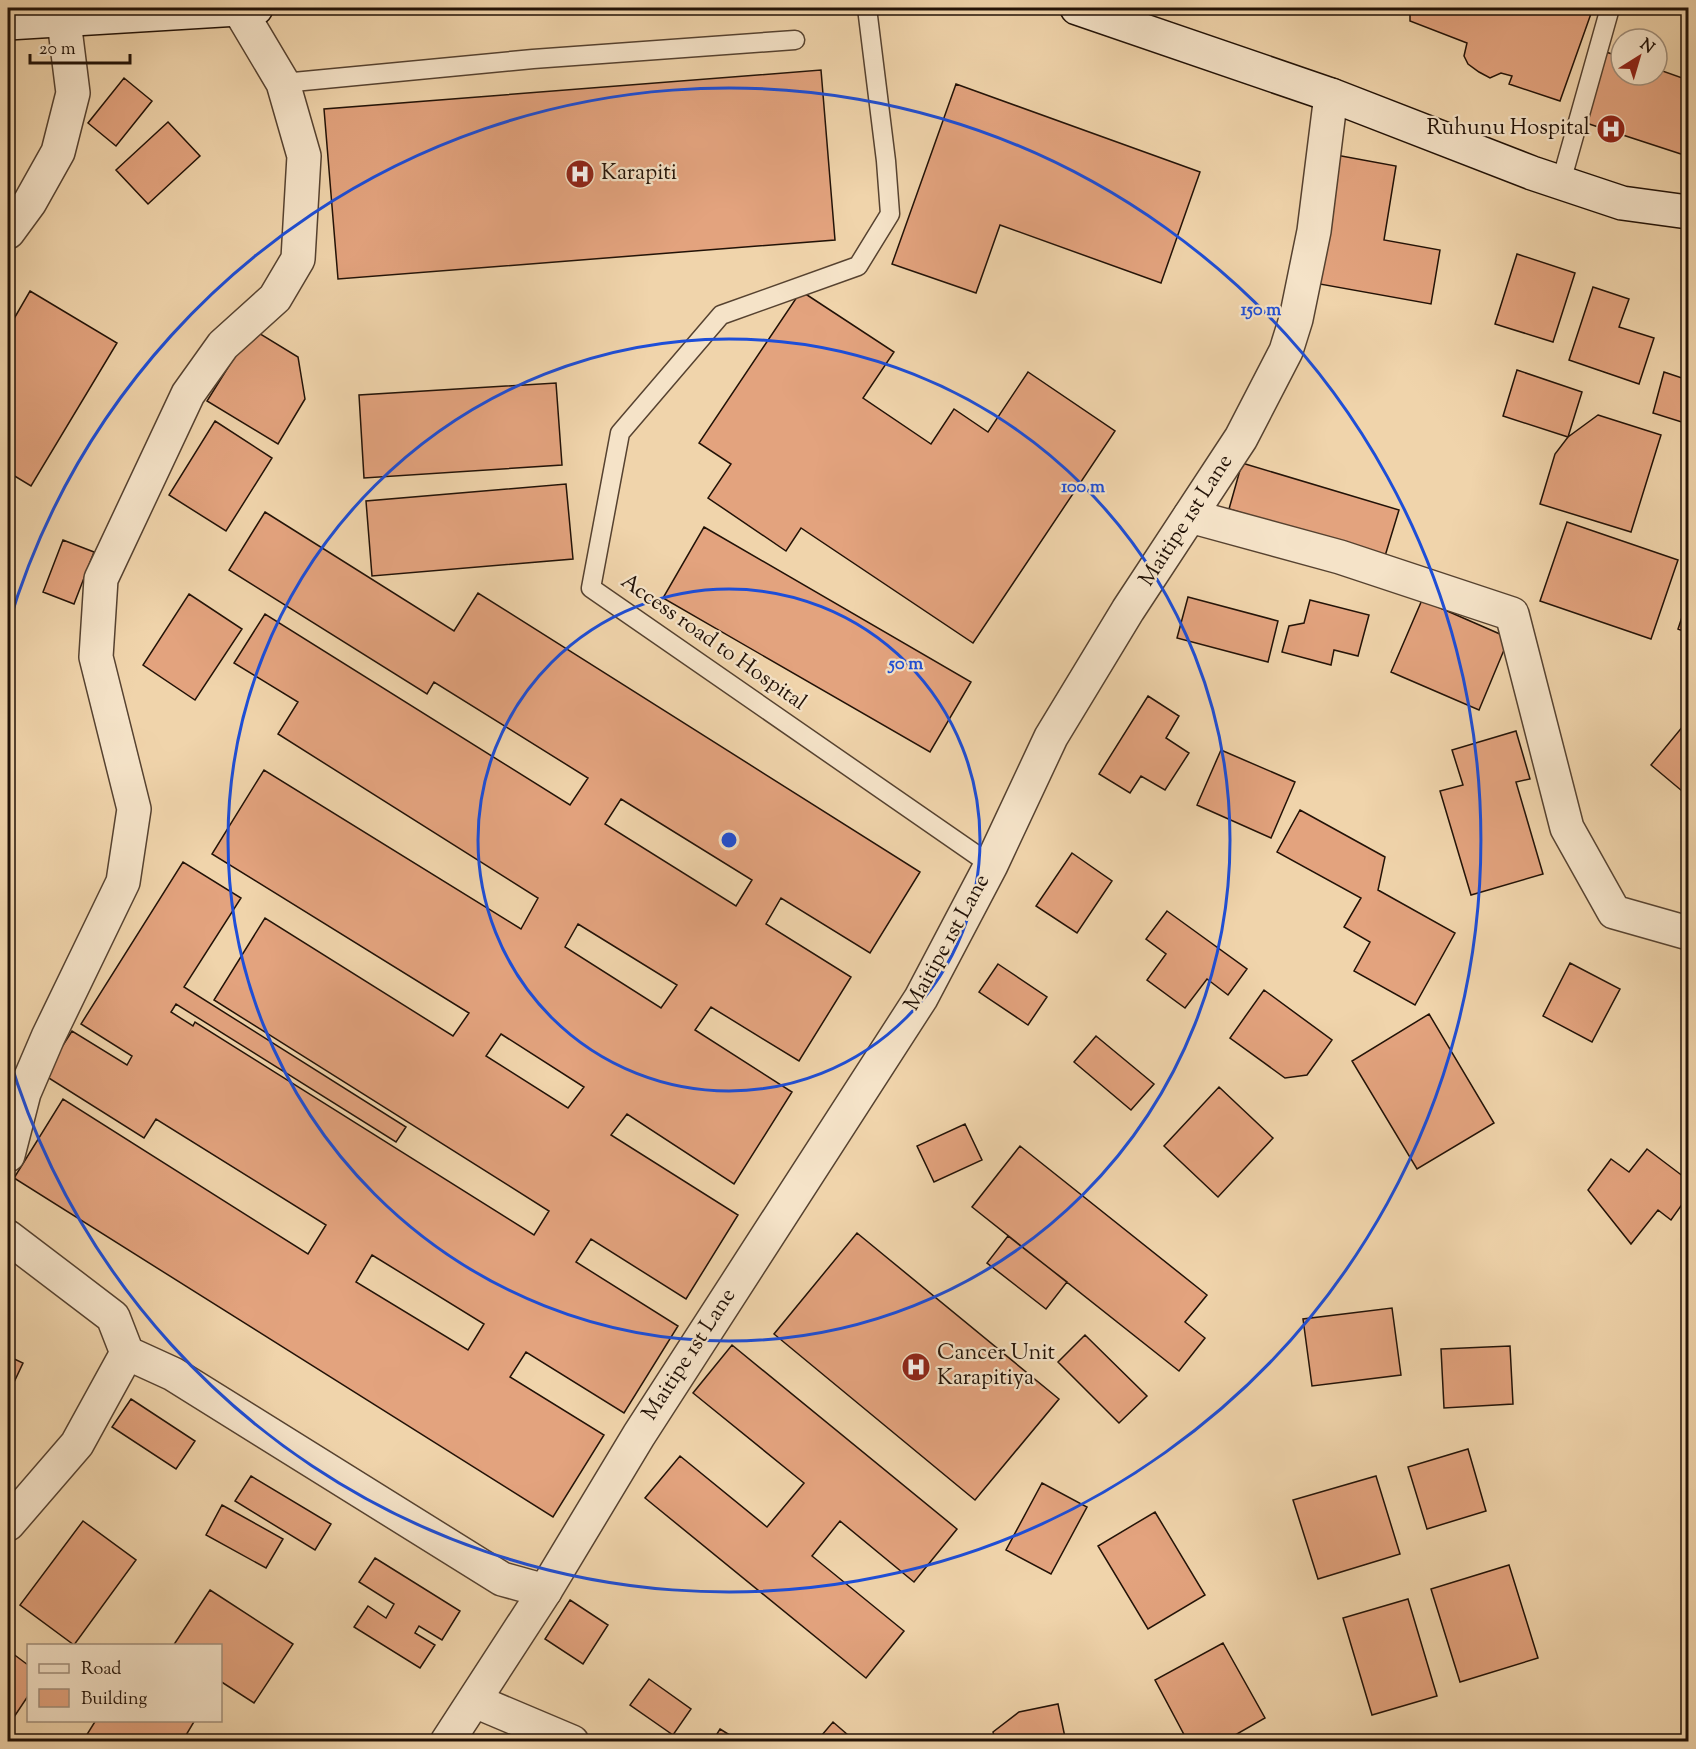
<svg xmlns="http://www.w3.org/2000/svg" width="1696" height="1749" viewBox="0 0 1696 1749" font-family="'Sorts Mill Goudy',serif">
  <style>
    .building { fill: #e3a37e; stroke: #221207; stroke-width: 1.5; fill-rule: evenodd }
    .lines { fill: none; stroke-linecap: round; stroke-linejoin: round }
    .service-casing { stroke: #564230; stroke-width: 21 }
    .minor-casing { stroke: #564230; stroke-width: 36 }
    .tertiary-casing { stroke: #564230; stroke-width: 36 }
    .secondary-casing { stroke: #221207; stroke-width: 36 }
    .service { stroke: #f5e3c8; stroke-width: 18 }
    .minor { stroke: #f5e3c8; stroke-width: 33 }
    .tertiary { stroke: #f5e3c8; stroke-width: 33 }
    .secondary { stroke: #f5e3c8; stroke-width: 33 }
    .ring { fill: none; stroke: #1d4ed8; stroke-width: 3 }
    .labels { text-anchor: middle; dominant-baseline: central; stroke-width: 4.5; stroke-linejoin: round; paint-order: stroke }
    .poi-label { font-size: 22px; fill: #221207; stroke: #f5e3c8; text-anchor: start }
    .street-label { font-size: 22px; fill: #221207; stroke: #f5e3c8 }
    .centre { fill: #1d4ed8; stroke: #f5e3c8; stroke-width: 3 }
    .ring-label { font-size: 18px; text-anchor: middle; font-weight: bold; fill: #1d4ed8; stroke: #f5e3c8; stroke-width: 4.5; stroke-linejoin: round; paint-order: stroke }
  </style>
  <rect width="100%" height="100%" fill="#f0d4ab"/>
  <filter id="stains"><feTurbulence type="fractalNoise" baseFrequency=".00333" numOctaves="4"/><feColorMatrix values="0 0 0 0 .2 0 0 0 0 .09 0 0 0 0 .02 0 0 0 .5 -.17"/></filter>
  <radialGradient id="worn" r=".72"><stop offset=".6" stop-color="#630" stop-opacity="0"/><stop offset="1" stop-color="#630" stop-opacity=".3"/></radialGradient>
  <path class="building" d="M1410,8H1593L1560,101L1509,84L1512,76L1501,73L1490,78L1479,72L1468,64L1464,56L1467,43L1410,21Z
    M1606,52L1621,57V75H1657V69L1688,80V142L1684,155L1583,122Z
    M821,70L835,240L338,279L324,109Z
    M124,78L152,101L116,146L88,123Z
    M956,84L1200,172L1161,283L1000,225L976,293L892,264Z
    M168,122L200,156L148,204L116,170Z
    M1336,155L1396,166L1384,240L1440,250L1431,304L1314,283Z
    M1517,254L1575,273L1553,342L1495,324Z
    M1593,287L1629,299L1619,327L1654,338L1639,384L1569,360Z
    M30,291L117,343L31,486L8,472V329Z
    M801,291L894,352L863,398L931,444L954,409L988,432L1028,372L1115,431L973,643L801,528L786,551L708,498L731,464L699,443Z
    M252,329L298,357L305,399L278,444L207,401Z
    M1517,370L1582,392L1568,437L1503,416Z
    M1664,372L1688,380V424L1653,413Z
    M556,383L562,465L364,478L359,395Z
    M1598,415L1661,435L1631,532L1540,504L1555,454L1568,437Z
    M215,421L272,458L226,531L169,495Z
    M1242,463L1399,510L1385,556L1229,509Z
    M566,484L573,559L372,576L366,501Z
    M265,512L454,631L478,593L920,872L870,953L781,898L766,924L851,977L799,1061L711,1007L695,1030L792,1092L734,1184L627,1114L611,1135L738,1215L686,1299L591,1239L576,1262L678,1326L624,1413L526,1352L510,1377L604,1435L553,1517L14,1178L63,1099L308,1254L326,1225L156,1119L144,1138L44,1075L72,1031L127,1065L132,1056L81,1024L183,862L241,898L184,987L406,1127L396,1142L176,1004L171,1012L193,1026L195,1022L534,1235L549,1211L214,1000L265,918L453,1036L469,1013L212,854L264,770L521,929L538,898L278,734L298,702L234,663L265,614L570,805L588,778L434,682L427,694L229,570ZM621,799L752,880L736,906L605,824ZM578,924L677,985L661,1008L565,947ZM501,1034L584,1087L568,1108L486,1056ZM372,1255L484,1324L468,1350L356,1282Z
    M1567,522L1678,560L1651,639L1540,601Z
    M704,527L971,682L930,752L663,598Z
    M63,540L94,552L74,604L43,592Z
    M189,594L242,629L195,700L143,665Z
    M1188,597L1278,621L1268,662L1177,638Z
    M1688,599V633L1678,629Z
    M1310,600L1369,615L1358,656L1334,650L1331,665L1282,652L1289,626L1304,623Z
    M1422,600L1509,638L1479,710L1391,672Z
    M1148,696L1179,716L1166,738L1189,753L1165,790L1141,776L1130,793L1099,774Z
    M1688,720V796L1651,765Z
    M1516,731L1530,779L1516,782L1543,874L1471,895L1440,791L1463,785L1452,750Z
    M1221,750L1295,782L1271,838L1197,805Z
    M1300,810L1385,857L1378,890L1455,933L1415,1005L1354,971L1370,942L1344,927L1361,898L1277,852Z
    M1072,853L1112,881L1077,933L1036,906Z
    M1167,911L1247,969L1228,995L1207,979L1185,1008L1147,980L1166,954L1146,939Z
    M1570,963L1620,989L1592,1042L1543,1016Z
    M998,964L1047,997L1028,1025L979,992Z
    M1264,990L1332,1040L1307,1075L1285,1078L1230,1038Z
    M1429,1014L1494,1123L1417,1169L1352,1061Z
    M1096,1036L1154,1084L1131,1110L1074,1062Z
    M1219,1087L1273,1138L1218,1197L1164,1146Z
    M965,1124L982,1160L934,1182L917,1146Z
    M1020,1146L1207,1295L1185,1322L1205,1338L1179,1371L972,1207Z
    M1647,1149L1688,1180V1196L1671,1220L1658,1210L1631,1244L1588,1190L1611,1159L1629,1172Z
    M857,1233L1059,1399L975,1500L774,1334Z
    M1008,1236L1067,1282L1046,1309L987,1263Z
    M1392,1308L1401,1375L1312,1386L1303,1319Z
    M1085,1335L1147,1396L1119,1423L1058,1362Z
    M732,1345L957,1529L914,1582L840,1521L812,1556L904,1631L866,1678L645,1498L680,1456L767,1527L804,1483L693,1393Z
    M1510,1346L1513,1404L1444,1408L1441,1349Z
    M8,1356L23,1363L8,1395Z
    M131,1399L195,1441L176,1469L112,1427Z
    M1468,1449L1486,1511L1427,1529L1408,1467Z
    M251,1476L331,1524L315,1550L235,1501Z
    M1376,1476L1400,1554L1318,1579L1293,1500Z
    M1042,1483L1087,1507L1051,1574L1006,1550Z
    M222,1505L283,1539L266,1568L206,1535Z
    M1155,1512L1205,1595L1148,1629L1098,1546Z
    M83,1521L136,1560L74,1645L20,1605Z
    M375,1558L460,1611L442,1640L419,1626L415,1633L435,1645L420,1668L354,1627L368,1606L386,1618L394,1604L359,1582Z
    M1509,1565L1538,1658L1460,1682L1431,1589Z
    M210,1590L293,1644L254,1703L220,1681V1646H173Z
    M1408,1599L1437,1696L1372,1715L1343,1618Z
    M570,1600L608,1625L583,1664L545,1639Z
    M1223,1643L1265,1718L1223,1742H1188L1155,1680Z
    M8,1650L28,1665V1696L8,1726Z
    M649,1679L691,1709L673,1735L630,1705Z
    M1058,1704L1066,1742H996L993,1732L1019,1712Z
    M96,1720H195L182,1742H94L86,1736Z
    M833,1722L856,1742H816Z
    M720,1729L741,1742H712Z"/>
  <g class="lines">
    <g class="service-casing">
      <path id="service" d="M867,8L886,161L890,214L858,266L721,315L620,433L591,588L991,865
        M283,83L533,59L795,40
        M1561,182L1610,8"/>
    </g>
    <g class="minor-casing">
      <path id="minor" d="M8,232L30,202L58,152L73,93L64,21
        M1190,516L1340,557L1512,614L1567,828L1614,912L1688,933
        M8,1155L24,1093L48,1037L123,882L134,809L96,657L101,579L188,394L223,345L275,298L298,259L304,156L283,83L239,9
        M8,1237L113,1317L127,1353L77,1444L8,1524
        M127,1353L173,1374L502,1579L545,1591
        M475,1701L572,1742"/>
    </g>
    <g class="tertiary-casing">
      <path id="tertiary" d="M447,1742L545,1591L639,1435L921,998L991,865L1051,737L1128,610L1241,438L1286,351L1296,319L1314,231L1331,95"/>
    </g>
    <g class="secondary-casing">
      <path id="secondary" d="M1077,8L1331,95L1532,173L1622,203L1688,212
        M8,23L256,8"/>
    </g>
    <use href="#service" class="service"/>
    <use href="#minor" class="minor"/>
    <use href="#tertiary" class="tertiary"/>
    <use href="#secondary" class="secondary"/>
  </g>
  <g class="ring">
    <circle cx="729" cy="840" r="251"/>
    <circle cx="729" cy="840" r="501"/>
    <path d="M8 626A752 752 0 1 1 8 1054"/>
  </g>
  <defs>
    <g id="hospital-disc" transform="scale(1.5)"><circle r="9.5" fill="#8f2418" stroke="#f5e3c8"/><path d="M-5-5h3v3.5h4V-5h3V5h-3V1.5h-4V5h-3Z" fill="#fff"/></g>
  </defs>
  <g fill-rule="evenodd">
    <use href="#hospital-disc" x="1611" y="129"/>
    <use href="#hospital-disc" x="580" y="174"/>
    <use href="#hospital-disc" x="916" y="1367"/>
  </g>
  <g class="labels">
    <g class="poi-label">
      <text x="1590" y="129" text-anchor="end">Ruhunu Hospital</text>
      <text x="601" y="174">Karapiti</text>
      <text x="937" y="1354">Cancer Unit<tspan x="937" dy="25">Karapitiya</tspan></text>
    </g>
    <g class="street-label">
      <text transform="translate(1187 521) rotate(-57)">Maitipe 1st Lane</text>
      <text transform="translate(713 643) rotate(35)">Access road to Hospital</text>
      <text transform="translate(948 943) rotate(-61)">Maitipe 1st Lane</text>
      <text transform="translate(690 1355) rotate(-57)">Maitipe 1st Lane</text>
    </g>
  </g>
  <circle cx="729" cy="840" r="9" class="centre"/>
  <g class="ring-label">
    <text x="1261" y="315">150 m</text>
    <text x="1083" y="492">100 m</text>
    <text x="906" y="669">50 m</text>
  </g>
  <rect width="1696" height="1749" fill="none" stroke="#f0d4ab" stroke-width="30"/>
  <rect x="9" y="9" width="1678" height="1731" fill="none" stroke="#221207" stroke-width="3"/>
  <rect x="15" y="15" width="1666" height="1719" fill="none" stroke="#221207" stroke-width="1.5"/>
  <rect x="27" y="1644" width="195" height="78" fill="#f5e3c8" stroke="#a18f7b" stroke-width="1.5"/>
  <rect x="39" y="1664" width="30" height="9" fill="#f5e3c8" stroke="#a18f7b" stroke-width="1.5"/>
  <text x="81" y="1674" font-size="18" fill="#221207">Road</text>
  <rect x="39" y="1689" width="30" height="18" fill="#e3a37e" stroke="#a18f7b" stroke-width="1.5"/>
  <text x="81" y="1704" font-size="18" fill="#221207">Building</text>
  <g transform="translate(1639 57) rotate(37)"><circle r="28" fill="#f5e3c8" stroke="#a18f7b" stroke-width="1.5"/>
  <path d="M0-4.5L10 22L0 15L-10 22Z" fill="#8f2418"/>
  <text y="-9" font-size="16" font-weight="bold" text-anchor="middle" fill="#221207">N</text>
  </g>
  <path d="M30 54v9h100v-9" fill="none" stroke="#221207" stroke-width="3"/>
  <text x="39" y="54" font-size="18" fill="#221207" stroke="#f5e3c8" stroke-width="4.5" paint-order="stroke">20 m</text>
  <rect width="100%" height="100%" filter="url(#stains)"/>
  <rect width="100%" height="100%" fill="url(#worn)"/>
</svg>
